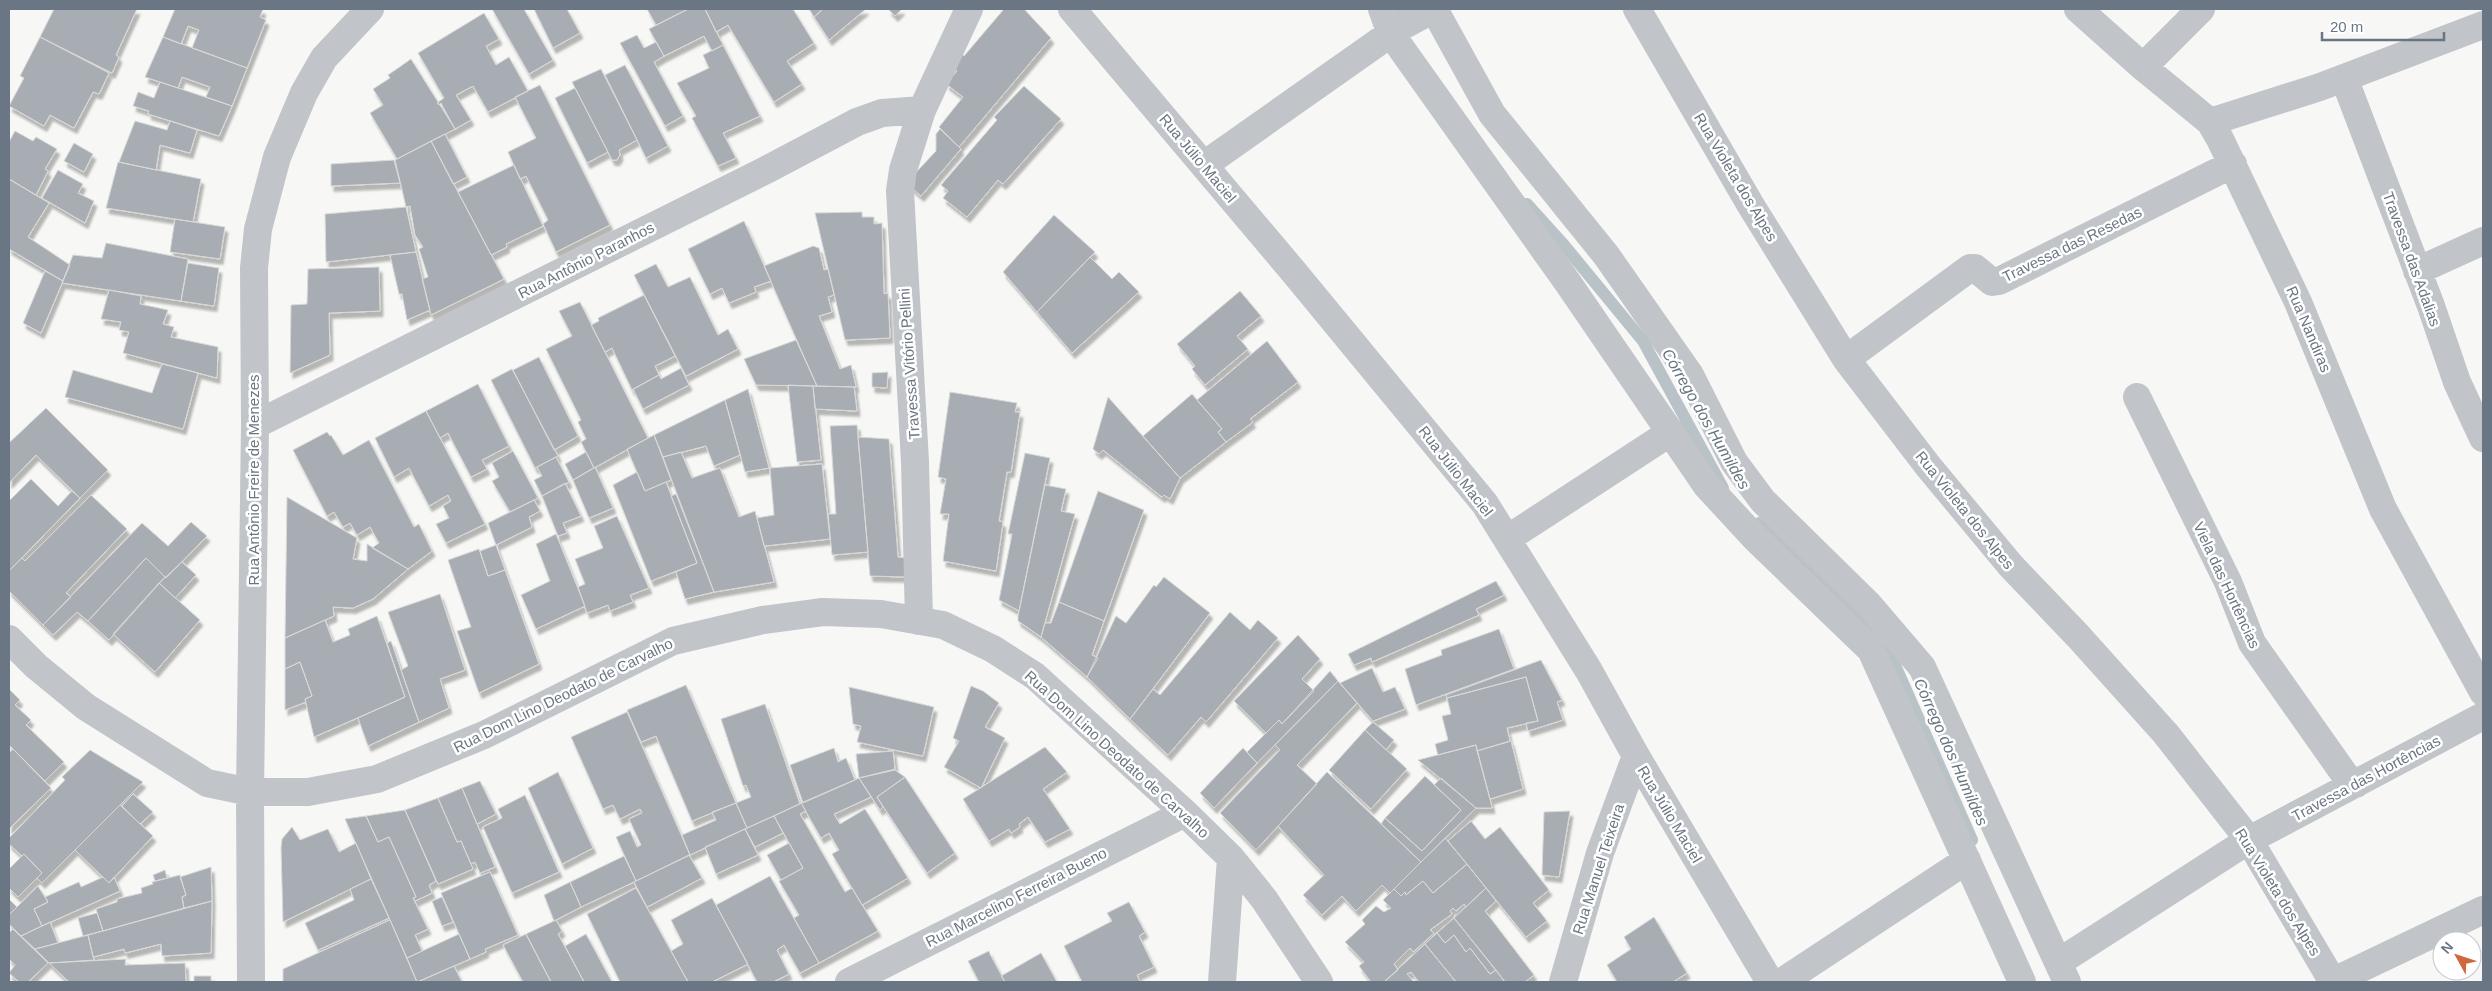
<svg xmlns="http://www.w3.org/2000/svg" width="2492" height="991" viewBox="0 0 2492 991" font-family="Helvetica,sans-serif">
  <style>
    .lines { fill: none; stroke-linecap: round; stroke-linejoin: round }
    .stream { stroke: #b9c2c7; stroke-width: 12 }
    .building { fill: #a7adb3; stroke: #d9d9d7; filter: url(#shadow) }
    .minor { stroke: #c1c4c8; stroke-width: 28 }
    .labels { text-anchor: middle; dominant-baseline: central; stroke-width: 5; stroke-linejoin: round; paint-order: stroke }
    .street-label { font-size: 15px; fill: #6a7683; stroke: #fff }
    .water-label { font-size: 16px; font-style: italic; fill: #66767f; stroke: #fff }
  </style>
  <defs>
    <filter id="shadow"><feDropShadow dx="3" dy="5.5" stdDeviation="1" flood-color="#0004"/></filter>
  </defs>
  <rect width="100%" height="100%" fill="#f7f7f5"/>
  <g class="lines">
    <path class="stream" d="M1399,9L1405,28
      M1527,204L1564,245L1643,341L1723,488
      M1759,523L1884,640L1972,840"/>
  </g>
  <path class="building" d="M54,9H137L116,55L119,57L112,73L40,37Z
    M175,9H263L260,17L266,20L247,68L192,48L199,30L188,26L181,44L163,37Z
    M492,9H524L553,60L529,74Z
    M534,9H567L580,33L553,48Z
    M647,9H688L656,25Z
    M688,9H705L723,45L712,51L704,36L664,56L649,29Z
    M705,9H793L814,43L787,61L802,84L774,102L728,25L716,32Z
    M809,9H823L814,17Z
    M823,9H866L829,40L814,17Z
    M888,9H902L895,16Z
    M1004,9H1024L1051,38L959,147L939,127L963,97L946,84L957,71L946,61L956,49L964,56Z
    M484,13L499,39L486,46L496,65L509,57L528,91L488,112L473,86L456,95L471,120L455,129L441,103L439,105L437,103L444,98L418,53Z
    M637,35L644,48L656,42L664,56L654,62L683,116L665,126L620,43Z
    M40,37L109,73L99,94L93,92L74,128L50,115L44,126L9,106L24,78L20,76Z
    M163,37L247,68L232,106L206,97L210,87L182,77L178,88L145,77Z
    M723,45L760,116L723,133L736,158L718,166L692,118L696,116L677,83L709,68L703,55Z
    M411,59L455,129L397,159L370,113L383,105L373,89L390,78L388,75Z
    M625,65L668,146L646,158L605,75Z
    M601,69L637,140L619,150L620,155L617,160H612L572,82Z
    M160,82L232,106L219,136L148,114L149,111L133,106L138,92L154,98Z
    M540,85L610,225L556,252L543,224L548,220L526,176L520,179L508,152L536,138L515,97Z
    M1024,86L1061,119L1003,184L998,180L967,217L943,198L948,191L941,185L997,120L994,117Z
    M575,88L608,152L587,163L555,98Z
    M135,121L167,130L170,121L197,130L190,153L160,145L156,170L119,162Z
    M940,129L961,149L921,196L906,183L936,151V134Z
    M15,131L33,141L36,137L57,149L45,169L48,171L36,195L9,179V142Z
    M445,134L467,177L453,184L431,141Z
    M431,141L504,279L431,315L422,279L428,277L419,249L423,247L415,235L410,206L406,207L395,160Z
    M74,143L93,154L84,172L64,161Z
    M394,160L400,183L331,186V164Z
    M118,162L201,179L193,222L106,208Z
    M514,165L543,226L506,244L507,247L491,255L458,192Z
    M58,170L83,184L78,193L94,201L85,223L42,198Z
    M9,179L49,203L28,237L70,265L63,281L9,249Z
    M406,207L416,252L326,262L325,214Z
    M862,212V217H874V224L882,223L884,294L888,293L890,338L845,340L815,213Z
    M1054,215L1095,252L1037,312L1003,272Z
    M175,219L225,227L220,259L170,252Z
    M744,221L771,281L754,287L756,292L729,303L722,288L710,294L688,249Z
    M106,243L188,259L181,301L62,283L73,255L102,258Z
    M813,246L819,248L824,270L828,269L834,295L828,297L832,312L819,316L840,369L851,365L856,387L817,386L764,266Z
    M416,252L430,310L407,320L402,294H399L390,255Z
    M1090,257L1112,279L1119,272L1139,292L1072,353L1037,312Z
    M188,263L219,268L214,306L181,301Z
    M656,264L668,287L690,277L718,335L728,329L738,349L686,376L634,275Z
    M379,267L380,311L329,313L330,355L290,373L291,305L307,304L308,269Z
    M45,271L63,281L41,333L23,323Z
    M109,290L141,296L140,304L168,310L163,324L174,327L171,337L218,347L217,378L123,353L129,332L119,330L121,322L101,319Z
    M1240,291L1261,316L1237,336L1248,349L1205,385L1192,369L1195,366L1177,344Z
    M644,295L675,356L655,366L659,375L632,390L612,348L605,352L591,325L599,321L598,318Z
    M580,302L648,438L594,468L581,442L586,439L578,422L581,420L546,349L572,336L559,311Z
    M796,340L817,386L756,385L744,359Z
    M1267,341L1298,382L1250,419L1253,422L1226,442L1218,432L1222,429L1197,400Z
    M539,357L578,436L554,450L513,370Z
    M162,364L198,373L183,429L65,397L73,370L152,393Z
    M681,368L689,385L643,409L633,389L659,375L661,379Z
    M512,369L558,456L535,468L491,380Z
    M888,372L887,388L872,387V373Z
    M478,384L509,446L482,460L487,469L471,477L448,433L440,438L426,411Z
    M788,385L813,386L821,460L797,462Z
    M813,386L854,387L857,411L815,409Z
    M748,389L769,468L745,472L725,400Z
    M950,392L1017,403L1015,412H1020L1011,472H1007L999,521L1003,522L996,571L943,561L949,514H940L946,479L938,477Z
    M1192,394L1222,429L1218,432L1226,442L1180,478L1143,436Z
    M1108,397L1180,478L1170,499L1164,495L1162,497L1103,450L1099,454L1093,449Z
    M725,400L740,455L714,466L706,446L663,457L654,435Z
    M46,408L108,470L80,498L36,455L9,483V443Z
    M426,411L485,524L446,543L436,524L449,518L443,506L451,501L448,495L429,506L409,468L394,477L375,438Z
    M857,425L868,552L832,555L828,514H836L830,426Z
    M327,432L330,436L331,435L343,455L369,440L414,527L419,524L432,551L408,569L372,548L379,543L370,527L357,535L350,523L343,527L334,512L327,516L293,450Z
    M654,435L671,480L645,491L627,449Z
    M858,437L889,439L898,557L906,558L907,577L870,576Z
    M513,451L538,498L510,512L492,481L499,477L492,463Z
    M586,452L594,468L573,480L565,464Z
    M681,452L692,478L720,468L739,517L755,511L774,582L714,592L663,457Z
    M1025,453L1050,458L1019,611L999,600L1012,534H1008Z
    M556,457L569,482L542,496L534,480L542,476L537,467Z
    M822,464L830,539L764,546L757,518L774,515L770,468Z
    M595,467L613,508L589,518L573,480Z
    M637,472L645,491L666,482L697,563L651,581L613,485Z
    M31,479L58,506L72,491L80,498L9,571V501Z
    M565,483L581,516L563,523L567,533L558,536L542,496Z
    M1045,485L1066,489L1061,511L1075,514L1041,637L1018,621V616Z
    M1098,491L1144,510L1104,621L1059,602Z
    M676,494L714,592L685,599L676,572L697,563L671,496Z
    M91,495L127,529L66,593L71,597L43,625L9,591V571L22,558L25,561Z
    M287,497L357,538L353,559L367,561V544L408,569L373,599L353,608L333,607L334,616L285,638Z
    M534,500L540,511L529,517L532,527L496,545L488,523Z
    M617,516L649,588L630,595L633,602L610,611L608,605L587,613L578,587L585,584L575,559L603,548L594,526Z
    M191,522L207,536L166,578L146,558L88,621L77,612L53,635L43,625L142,523L168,546Z
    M556,534L585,606L536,629L521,595L550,581L536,544Z
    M496,545L505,570L488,576L480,551Z
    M479,549L488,576L505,570L539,664L479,693L457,631L471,627L448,560Z
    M146,558L165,577L109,640L88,621Z
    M182,562L196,575L175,598L159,583Z
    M1164,577L1210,613L1130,719L1087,677L1116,616L1126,623L1154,585L1156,587Z
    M1496,581L1504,595L1476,609L1479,615L1372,662L1371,658L1354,665L1348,654Z
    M159,583L200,620L155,672L113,634Z
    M440,594L465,670L440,679L449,708L419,722L401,670L408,666L388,612Z
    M1059,602L1104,621L1092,655L1098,658L1087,677L1041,637L1045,623H1051Z
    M1230,612L1250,630L1258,620L1278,638L1206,722L1201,717L1168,755L1130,719L1153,689L1160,695Z
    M377,616L405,697L314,737L305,699L312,696L300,662L285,669V638L325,620L333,642L350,635L348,629Z
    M1499,629L1514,669L1416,705L1405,669L1442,655L1441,650Z
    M1298,635L1320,659L1302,679L1314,691L1282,724L1279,720L1266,733L1234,701Z
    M391,641L419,722L368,746L358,718L405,697L387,643Z
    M1541,660L1562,700L1557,702L1563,720L1528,731L1526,723L1538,721L1526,677L1447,698L1446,695Z
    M300,662L312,696L305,699L306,702L285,710V669Z
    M1372,668L1383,692L1395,687L1405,709L1373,721L1340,683Z
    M1330,671L1338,681L1257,763L1247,752L1279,720L1282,724Z
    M1526,677L1538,721L1507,728L1510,741L1477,751L1476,745L1438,755L1435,744L1448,740L1442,716L1451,714L1447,698Z
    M1338,681L1357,703L1297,765L1317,784L1256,850L1220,813L1280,750L1275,745Z
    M686,685L736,803L692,821L656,736L641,742L627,710Z
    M971,686L983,691L999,703L985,727L1005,738L981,788L944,767L959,741L953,738Z
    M849,687L934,707L923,756L857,742L861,726L853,724Z
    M9,689L20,700L15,705L31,720L26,725L64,762L45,781L9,745Z
    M765,704L800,804L747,828L736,803L751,797L746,785L743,786L721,719Z
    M627,712L690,855L636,881L616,837L630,831L637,847L641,845L629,819L642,813L640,809L620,819L613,805L603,809L571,737Z
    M1373,722L1394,740L1386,750L1365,730Z
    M1365,730L1407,769L1371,809L1329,770Z
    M1511,741L1523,789L1490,799L1477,751Z
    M1476,745L1490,799L1492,808H1476L1418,760Z
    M1045,747L1067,772L1043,789L1070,829L1045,842L1028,817L1019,824L1020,827L1011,833L1009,829L989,841L963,799Z
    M834,748L838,762L846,758L855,780L803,803L790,765Z
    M1243,748L1257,763L1214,808L1200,793Z
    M13,749L51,788L9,829V753Z
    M90,750L143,782L42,883L37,878L42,873L24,854L22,856L9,844V838L65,780L62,777Z
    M893,751L895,769L859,778L856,754Z
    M895,770L905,777L877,797L883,807L880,810L859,778Z
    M558,772L593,848L562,864L528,788Z
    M1327,772L1421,862L1390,893L1382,885L1356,911L1342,896L1322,915L1303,895L1324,875L1278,826Z
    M1425,776L1461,810L1422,851L1385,818Z
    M905,777L955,853L927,873L877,797Z
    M859,778L871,797L834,814L840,824L865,809L908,878L862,905L832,854L839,850L829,833L821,838L801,803Z
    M1441,778L1476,808L1421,862L1381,824L1385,818L1422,851L1461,810L1434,785Z
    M480,781L496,814L477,824L462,788Z
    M462,788L495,867L480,873L475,862L471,864L461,841L457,842L438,798Z
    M133,794L153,812L140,824L122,806Z
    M525,795L559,872L512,893L483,827L502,818L498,809Z
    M438,798L457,842L461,841L473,869L438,884L405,810Z
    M736,803L747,828L690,855L682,835L716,820L712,812Z
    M801,803L806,811L800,814L845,892L852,888L878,931L819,963L794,918L799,915L779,881L803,868L774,816Z
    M120,805L153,836L109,883L75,850Z
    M405,810L436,881L429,885L432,893L415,901L413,898L416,897L389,837L378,842L366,816Z
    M1570,811L1559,877L1542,875L1544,812Z
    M366,816L378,842L389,837L416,897L413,898L428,929L415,935L422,951L407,958L345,819Z
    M774,816L783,833L755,847L745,829Z
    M1471,821L1485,839L1500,827L1549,890L1533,903L1547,921L1526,937L1448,841Z
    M292,827L300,840L328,829L339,852L356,843L371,879L283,922L281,848L282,839Z
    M745,829L758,855L716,874L705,847Z
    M1445,838L1467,864L1433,893L1423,881L1406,895L1405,892L1401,896L1394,889Z
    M789,843L803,868L781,880L767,855Z
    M24,854L42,873L18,897L9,888V869Z
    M689,855L702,878L647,907L634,882Z
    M624,856L636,881L581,907L570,882Z
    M1467,864L1486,888L1466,907L1464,904L1456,911L1453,908L1450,911L1452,914L1430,930L1434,933L1413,952L1410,948L1394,964L1398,970L1384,982H1371L1359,966L1364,962L1345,942L1365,924L1362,920L1376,906L1384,912L1391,908L1383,900L1394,889L1401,896L1405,892L1406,895L1423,881L1433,893Z
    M211,867L212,901L184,908L182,897L186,895L180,877Z
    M165,870L167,878L155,881L153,875Z
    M490,872L518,935L485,949L486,952L470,959L441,893Z
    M180,875L186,895L182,897L184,908L103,931L96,909L117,902V899L142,893L141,888L153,884L152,882Z
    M770,876L819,963L800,973L784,945L777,950L789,974L773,982H757L716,905Z
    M103,877L109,883L114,877L120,891L42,926L34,909L48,902L45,897L79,882L81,887Z
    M371,879L389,918L318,950L305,923L354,900L350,889Z
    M570,882L581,907L554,921L544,895Z
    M38,886L48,902L34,909L42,926L21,936L9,924V915Z
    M636,888L671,951L688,982H620L587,914Z
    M1486,888L1496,901L1485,911L1534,975L1525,982H1505L1454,918Z
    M442,897L453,922L442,926L432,901Z
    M712,898L748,964L712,982H688L671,951L683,944L671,920Z
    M9,899L17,907L9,915Z
    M212,901L211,953L162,956L161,944L125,953L124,949L93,957L88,935Z
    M1129,902L1145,932L1139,936L1154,967L1137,975L1140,982H1082L1064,946L1112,921L1107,913Z
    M97,913L103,931L83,936L78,918Z
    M1654,917L1687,973L1673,982H1617L1607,965L1631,949L1624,937Z
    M1454,918L1496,970L1490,974L1470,948L1466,952L1454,935L1445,943L1437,933Z
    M390,920L417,982H283V969Z
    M556,920L562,931L558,934L584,982H551L526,934Z
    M50,922L58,943L35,949L21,936Z
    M13,929L48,963L28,982H19L9,973L15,965L9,959V933Z
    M1437,933L1445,943L1454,935L1466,952L1470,948L1490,974L1496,970L1505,982H1456L1425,944Z
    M459,934L470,959L417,982L407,958Z
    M526,934L533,948L551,982H523L503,945Z
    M586,934L612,982H584L565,946Z
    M88,935L94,960L49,963L35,949Z
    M1425,944L1456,982H1419L1411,972L1407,974L1414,982H1384Z
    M989,951L990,954L1005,982H979L968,961Z
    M1041,953L1057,982H1005L1001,976Z
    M126,959L125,965L185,963L186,982H69L49,963Z
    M454,966L462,982H418Z
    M194,976H211V982H194Z"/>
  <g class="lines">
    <path class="minor" d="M1072,9L1293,271L1485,504L1589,671L1636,756L1770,982
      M1382,9L1391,34L1568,283L1707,486L1756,539L1871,650L2022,982
      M1434,9L1492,114L1606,255L1690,375L1734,462L1763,501L1869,605L1922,667L2067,982
      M1637,9L1750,204L1846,359L1928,466L2011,566L2078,636L2166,734L2249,840L2333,982
      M2078,9L2143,67L2210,122L2220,139L2298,302L2383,509L2483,692
      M2143,67L2201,9
      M2344,78L2431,306L2457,382L2483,438
      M2210,122L2320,87L2483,25
      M1204,165L1397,29L1434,9
      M2417,271L2483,241
      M1846,359L1970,268H1975L1992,282L1999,281L2233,164
      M2137,397L2228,582L2252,643L2345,775L2356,784
      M255,425L766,170L857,122L882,113L922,110
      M1507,539L1671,432
      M919,621L915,462L900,191L903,170L922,110L969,9
      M9,639L36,666L86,707L207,783L250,792H308L377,779L484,735L673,641L763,620L823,612L881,614L943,625L993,649L1035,676L1185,813L1231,858L1264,899L1319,982
      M2059,962L2249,840L2483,716
      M251,982L250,792L255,425L254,268L258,229L277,157L304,93L324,58L370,9
      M849,982L1185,813
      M1222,982L1231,858
      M1563,982L1600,853L1636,756
      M1782,982L1967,860
      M2332,982L2483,910"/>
  </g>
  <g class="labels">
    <g class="street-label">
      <text transform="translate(1198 158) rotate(50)">Rua Júlio Maciel</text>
      <text transform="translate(1736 177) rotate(59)">Rua Violeta dos Alpes</text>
      <text transform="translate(2072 244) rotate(-26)">Travessa das Resedas</text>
      <text transform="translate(2412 259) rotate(70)">Travessa das Adalias</text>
      <text transform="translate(586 260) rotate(-27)">Rua Antônio Paranhos</text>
      <text transform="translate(2309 329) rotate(67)">Rua Nandiras</text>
      <text transform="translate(909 364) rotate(-94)">Travessa Vitório Pellini</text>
      <text transform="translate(1456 471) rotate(52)">Rua Júlio Maciel</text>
      <text transform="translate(253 480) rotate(-90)">Rua Antônio Freire de Menezes</text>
      <text transform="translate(1965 510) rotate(51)">Rua Violeta dos Alpes</text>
      <text transform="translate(2227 585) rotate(65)">Viela das Hortências</text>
      <text transform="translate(563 695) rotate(-26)">Rua Dom Lino Deodato de Carvalho</text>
      <text transform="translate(1117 754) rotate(42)">Rua Dom Lino Deodato de Carvalho</text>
      <text transform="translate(2366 778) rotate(-28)">Travessa das Hortências</text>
      <text transform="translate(1670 814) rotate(59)">Rua Júlio Maciel</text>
      <text transform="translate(1598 869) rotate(-72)">Rua Manuel Teixeira</text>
      <text transform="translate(2278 892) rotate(58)">Rua Violeta dos Alpes</text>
      <text transform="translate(1016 897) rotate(-27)">Rua Marcelino Ferreira Bueno</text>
    </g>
    <g class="water-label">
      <text transform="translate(1706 419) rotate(60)">Córrego dos Humildes</text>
      <text transform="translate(1951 752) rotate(66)">Córrego dos Humildes</text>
    </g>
  </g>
  <rect width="2492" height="991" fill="none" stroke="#6a7683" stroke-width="20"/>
  <g transform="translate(2457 956) rotate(310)"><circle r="24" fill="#ffffff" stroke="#c3c8cd"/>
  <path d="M0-4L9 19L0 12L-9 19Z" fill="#d0683d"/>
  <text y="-8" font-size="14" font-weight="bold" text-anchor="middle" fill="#6a7683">N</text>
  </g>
  <path d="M2322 32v8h122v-8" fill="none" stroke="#6a7683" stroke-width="2.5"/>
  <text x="2330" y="32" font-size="15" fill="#6a7683" stroke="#ffffff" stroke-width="4" paint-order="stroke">20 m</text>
</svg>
